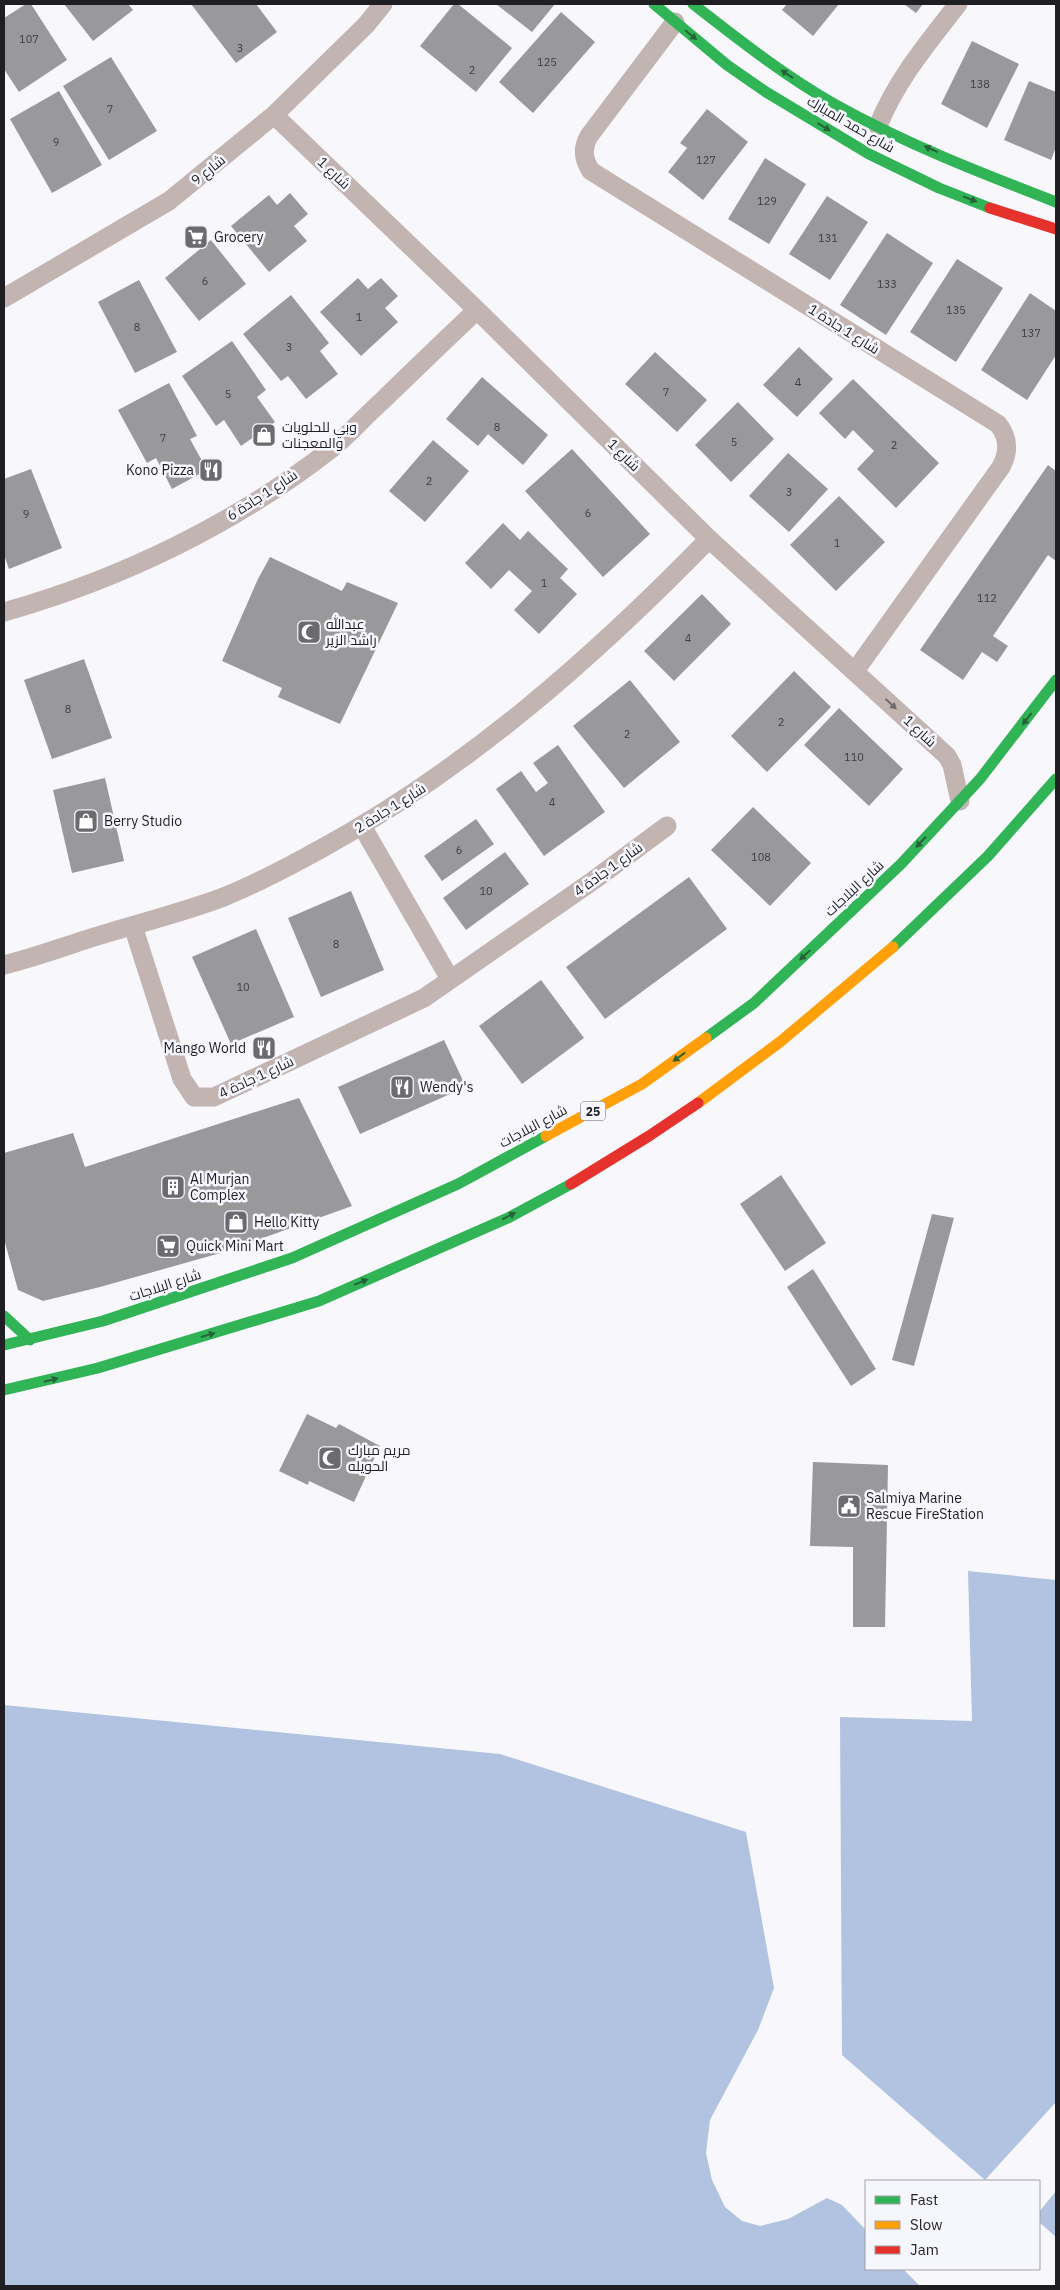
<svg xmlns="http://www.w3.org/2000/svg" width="1060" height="2290" viewBox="0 0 1060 2290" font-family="'IBM Plex Sans',Cairo,sans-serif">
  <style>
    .water { fill: #b1c3e0 }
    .building { fill: #99999c }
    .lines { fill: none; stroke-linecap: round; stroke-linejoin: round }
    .street { stroke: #c2b4b1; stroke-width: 19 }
    .fast { stroke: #30b455; stroke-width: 11 }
    .slow { stroke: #ff9f0a; stroke-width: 11 }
    .jam { stroke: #e5322d; stroke-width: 11 }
    .oneway { fill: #27623a }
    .oneway2 { fill: #706a6a }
    .labels { text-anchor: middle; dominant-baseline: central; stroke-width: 5; stroke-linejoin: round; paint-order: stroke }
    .number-label { font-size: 11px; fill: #3e3e41 }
    .shield { fill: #f6f6fe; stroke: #606065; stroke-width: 1 }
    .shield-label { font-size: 12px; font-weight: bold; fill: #1f1f23 }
    .street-label { font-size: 14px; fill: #1f1f23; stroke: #f6f6fe }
    .poi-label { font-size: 14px; fill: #1f1f23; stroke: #f6f6fe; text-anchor: start }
  </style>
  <rect width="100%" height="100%" fill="#f8f8fc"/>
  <path class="water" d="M968,1571L1056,1580V2102L985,2180L842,2055L840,1717L972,1721Z
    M4,1705L500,1754L746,1832L774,1988L758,2030L710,2120L706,2153L712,2180L725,2207L742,2221L760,2226L788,2219L827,2198L842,2205L866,2230V2269H903L920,2286H4Z
    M1056,2191V2237L1039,2222V2212Z"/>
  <path class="building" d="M26,4H31L67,60L19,92L4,69V18Z
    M64,4H128L133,10L93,41Z
    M191,4H256L277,32L236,63Z
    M454,4H458L512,48L476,92L420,46Z
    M496,4H555L532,32Z
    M787,4H839L813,36L782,10Z
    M904,4H923L916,13Z
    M561,12L595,42L533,113L499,82Z
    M972,41L1019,64L987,128L941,104Z
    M111,57L157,131L109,160L63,86Z
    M1029,81L1056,92V147L1051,160L1004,140Z
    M59,91L102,165L52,193L10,119Z
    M707,109L748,142L703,200L668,172L687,148L680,143Z
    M765,158L806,184L769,244L728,219Z
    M290,193L308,214L294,226L307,241L269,272L231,226L269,195L277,205Z
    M827,196L868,222L830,280L789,254Z
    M887,233L933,263L886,335L840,305Z
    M211,240L246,284L199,321L165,278Z
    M957,259L1003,288L956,362L910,332Z
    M358,278L368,289L381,278L398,296L385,308L398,322L361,356L320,312Z
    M139,280L177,352L135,373L98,302Z
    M1030,293L1056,311V355L1027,400L981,370Z
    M291,295L329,343L320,351L338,374L306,399L288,376L281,381L243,334Z
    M232,341L266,390L257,397L275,422L241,446L224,420L216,426L182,376Z
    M799,347L833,379L797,417L763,385Z
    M655,352L707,400L677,432L625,384Z
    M482,377L548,435L523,465L488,434L478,446L446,419Z
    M853,379L939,463L896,508L857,469L874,451L853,430L845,439L819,413Z
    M169,383L197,436L190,439L207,470L172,489L156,458L147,463L118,410Z
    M738,402L774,439L731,482L695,445Z
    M433,440L469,471L425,522L389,491Z
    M572,449L650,534L603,577L525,491Z
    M788,453L828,489L789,532L749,496Z
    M1048,465L1056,471V561L1048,555L993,636L1008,646L997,662L982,652L963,680L920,650Z
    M31,469L62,548L9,569L4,555V479Z
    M839,496L885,542L836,591L790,545Z
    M503,523L520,540L528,531L568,569L560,578L577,594L539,634L514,610L532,591L509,570L491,589L465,563Z
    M270,557L342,591L347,582L398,603L340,724L278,697L282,688L222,661L258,579Z
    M702,594L731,624L674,681L644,651Z
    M84,659L112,738L52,759L24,680Z
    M794,671L831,707L767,772L731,736Z
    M630,680L680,742L624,788L573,726Z
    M839,708L903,769L869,806L804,745Z
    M558,745L605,812L544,856L496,789L521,771L536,792L548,783L533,763Z
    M105,778L124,861L72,873L53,790Z
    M753,807L811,863L770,906L711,850Z
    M476,819L494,844L442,881L424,856Z
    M505,852L529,884L466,930L443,898Z
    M689,877L727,929L605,1019L566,967Z
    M351,891L384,970L321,997L288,918Z
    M256,929L294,1017L231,1044L192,957Z
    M541,980L584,1038L522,1084L479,1026Z
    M444,1040L466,1087L360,1134L338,1087Z
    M299,1098L352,1206L224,1252L100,1287L43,1301L18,1290L4,1239V1153L73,1133L85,1167Z
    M781,1175L826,1243L785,1271L740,1204Z
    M932,1214L954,1218L914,1366L892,1360Z
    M813,1269L876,1369L851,1386L787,1287Z
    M307,1414L336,1428L339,1424L380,1446L354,1502L309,1481L308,1485L279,1471Z
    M813,1462L888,1465L885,1627H853V1547L810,1546Z"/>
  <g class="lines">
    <path class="street" d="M675,22L589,136C582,148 583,159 591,171L998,424C1009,438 1009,452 1001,467L855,671
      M274,115L477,310L709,539L947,756L952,765L960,801
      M878,126C897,79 927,44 958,4
      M4,298L169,201L274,115L366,25L383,4
      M4,612C121,579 235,524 331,449C349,435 364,417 381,402C413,371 445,340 477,310
      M362,826L450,979
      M133,926L182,1079L194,1097H214L424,998L594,880L667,826
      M4,965C32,958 60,948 88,939C132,925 178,914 221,898C255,885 287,867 319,850C467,769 592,659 709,539"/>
    <path class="fast" d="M654,4L727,65L766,92L869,154L939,188L990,208
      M693,4C739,40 785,76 836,105C906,144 981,173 1056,202
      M893,947L988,856L1056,779
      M706,1038L754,1003L901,864L980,779L1056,680
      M4,1316L30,1340
      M4,1345L103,1321L292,1258L458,1184L546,1136
      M4,1390L98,1368L319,1301L510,1217L571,1184"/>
    <path class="slow" d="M698,1103L780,1042L893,947
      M546,1136L642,1084L706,1038"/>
    <path class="jam" d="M990,208L1056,229
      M571,1184L649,1136L698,1103"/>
  </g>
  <defs><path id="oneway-solid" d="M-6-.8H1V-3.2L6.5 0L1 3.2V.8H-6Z" transform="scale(1.25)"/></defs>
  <g class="oneway">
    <use href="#oneway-solid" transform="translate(691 35) rotate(39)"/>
    <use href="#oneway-solid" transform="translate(787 74) rotate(-146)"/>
    <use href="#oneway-solid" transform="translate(824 127) rotate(31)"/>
    <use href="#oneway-solid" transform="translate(931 149) rotate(-156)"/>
    <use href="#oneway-solid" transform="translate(970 199) rotate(21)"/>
    <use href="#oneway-solid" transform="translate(1027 719) rotate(128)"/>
    <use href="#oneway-solid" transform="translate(921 842) rotate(133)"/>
    <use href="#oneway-solid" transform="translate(805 955) rotate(137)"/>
    <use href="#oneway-solid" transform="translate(679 1057) rotate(144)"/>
    <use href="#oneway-solid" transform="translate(509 1216) rotate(-27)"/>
    <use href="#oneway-solid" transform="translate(361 1282) rotate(-22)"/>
    <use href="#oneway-solid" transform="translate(208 1335) rotate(-16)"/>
    <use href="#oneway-solid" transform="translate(51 1380) rotate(-13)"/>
  </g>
  <use class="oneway2" href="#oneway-solid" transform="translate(891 704) rotate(43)"/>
  <defs>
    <g id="supermarket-square" transform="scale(1.25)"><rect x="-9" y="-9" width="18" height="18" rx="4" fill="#6b6b6f" stroke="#f6f6fe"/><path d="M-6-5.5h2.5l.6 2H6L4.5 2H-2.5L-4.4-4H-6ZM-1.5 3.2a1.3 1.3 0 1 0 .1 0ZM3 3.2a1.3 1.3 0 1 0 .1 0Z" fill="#fff"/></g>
    <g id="shop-square" transform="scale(1.25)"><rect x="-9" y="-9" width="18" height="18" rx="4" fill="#6b6b6f" stroke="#f6f6fe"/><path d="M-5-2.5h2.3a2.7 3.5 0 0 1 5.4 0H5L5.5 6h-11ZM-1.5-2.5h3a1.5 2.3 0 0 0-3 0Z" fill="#fff"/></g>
    <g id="restaurant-square" transform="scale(1.25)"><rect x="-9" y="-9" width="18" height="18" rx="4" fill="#6b6b6f" stroke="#f6f6fe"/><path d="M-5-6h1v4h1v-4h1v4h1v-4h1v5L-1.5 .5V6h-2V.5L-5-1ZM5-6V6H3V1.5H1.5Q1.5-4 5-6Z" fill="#fff"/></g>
    <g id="mosque-square" transform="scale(1.25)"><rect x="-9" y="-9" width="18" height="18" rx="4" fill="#6b6b6f" stroke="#f6f6fe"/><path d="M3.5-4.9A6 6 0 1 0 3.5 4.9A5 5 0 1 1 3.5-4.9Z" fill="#fff"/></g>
    <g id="building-square" transform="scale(1.25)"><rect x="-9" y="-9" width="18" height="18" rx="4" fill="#6b6b6f" stroke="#f6f6fe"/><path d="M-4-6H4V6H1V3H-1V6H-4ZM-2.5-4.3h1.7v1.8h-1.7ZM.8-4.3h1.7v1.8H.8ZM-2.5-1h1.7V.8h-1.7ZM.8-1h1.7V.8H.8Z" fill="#fff"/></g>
    <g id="civic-square" transform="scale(1.25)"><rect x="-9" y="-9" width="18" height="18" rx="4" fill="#6b6b6f" stroke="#f6f6fe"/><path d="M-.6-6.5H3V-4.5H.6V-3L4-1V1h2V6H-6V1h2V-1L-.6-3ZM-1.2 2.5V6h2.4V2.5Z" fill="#fff"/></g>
  </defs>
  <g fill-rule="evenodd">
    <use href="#supermarket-square" x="196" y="237"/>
    <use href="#shop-square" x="264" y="435"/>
    <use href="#restaurant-square" x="211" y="470"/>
    <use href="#mosque-square" x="309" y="632"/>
    <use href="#shop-square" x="86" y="821"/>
    <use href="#restaurant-square" x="264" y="1048"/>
    <use href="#restaurant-square" x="402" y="1087"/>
    <use href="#building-square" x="173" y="1187"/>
    <use href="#shop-square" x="236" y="1222"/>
    <use href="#supermarket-square" x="168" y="1246"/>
    <use href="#mosque-square" x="330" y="1458"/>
    <use href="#civic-square" x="849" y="1506"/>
  </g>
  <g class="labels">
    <g class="number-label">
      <text x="29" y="39">107</text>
      <text x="240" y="48">3</text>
      <text x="547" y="62">125</text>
      <text x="472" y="70">2</text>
      <text x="980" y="84">138</text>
      <text x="110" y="109">7</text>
      <text x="56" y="142">9</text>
      <text x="706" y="160">127</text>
      <text x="767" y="201">129</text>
      <text x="828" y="238">131</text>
      <text x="205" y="281">6</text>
      <text x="887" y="284">133</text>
      <text x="956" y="310">135</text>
      <text x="359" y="317">1</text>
      <text x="137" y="327">8</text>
      <text x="1031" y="333">137</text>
      <text x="289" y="347">3</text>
      <text x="798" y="382">4</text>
      <text x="666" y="392">7</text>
      <text x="228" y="394">5</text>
      <text x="497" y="427">8</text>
      <text x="163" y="438">7</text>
      <text x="734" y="442">5</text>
      <text x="894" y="445">2</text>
      <text x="429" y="481">2</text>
      <text x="789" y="492">3</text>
      <text x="588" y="513">6</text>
      <text x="26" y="514">9</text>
      <text x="837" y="543">1</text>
      <text x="544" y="583">1</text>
      <text x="987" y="598">112</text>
      <text x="688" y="638">4</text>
      <text x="68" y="709">8</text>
      <text x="781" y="722">2</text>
      <text x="627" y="734">2</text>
      <text x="854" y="757">110</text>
      <text x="552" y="802">4</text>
      <text x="459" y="850">6</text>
      <text x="761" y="857">108</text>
      <text x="486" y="891">10</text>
      <text x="336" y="944">8</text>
      <text x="243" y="987">10</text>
    </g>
    <rect class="shield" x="580.5" y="1101.5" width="25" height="19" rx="4"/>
    <g class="shield-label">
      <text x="593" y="1111">25</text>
    </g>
    <g class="street-label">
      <text transform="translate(851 124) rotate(30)">شارع حمد المبارك</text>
      <text transform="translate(208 170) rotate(-39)">شارع 9</text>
      <text transform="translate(334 173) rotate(44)">شارع 1</text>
      <text transform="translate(844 329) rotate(32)">شارع 1 جادة 1</text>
      <text transform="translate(624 455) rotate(45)">شارع 1</text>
      <text transform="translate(262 495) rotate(-33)">شارع 1 جادة 6</text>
      <text transform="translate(920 731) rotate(43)">شارع 1</text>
      <text transform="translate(390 808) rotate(-32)">شارع 1 جادة 2</text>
      <text transform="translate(608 869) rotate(-36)">شارع 1 جادة 4</text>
      <text transform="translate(854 888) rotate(-43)">شارع البلاجات</text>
      <text transform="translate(256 1077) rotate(-25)">شارع 1 جادة 4</text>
      <text transform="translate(533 1126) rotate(-28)">شارع البلاجات</text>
      <text transform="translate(165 1285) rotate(-18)">شارع البلاجات</text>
    </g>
    <g class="poi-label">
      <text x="214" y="237">Grocery</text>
      <text x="282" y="427">وبي للحلويات<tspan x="282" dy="16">والمعجنات</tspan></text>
      <text x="194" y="470" text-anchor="end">Kono Pizza</text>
      <text x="326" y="624">عبدالله<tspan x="326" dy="16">راشد الزير</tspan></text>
      <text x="104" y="821">Berry Studio</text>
      <text x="246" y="1048" text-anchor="end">Mango World</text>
      <text x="420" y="1087">Wendy's</text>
      <text x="190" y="1179">Al Murjan<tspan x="190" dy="16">Complex</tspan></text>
      <text x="254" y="1222">Hello Kitty</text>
      <text x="186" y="1246">Quick Mini Mart</text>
      <text x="348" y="1450">مريم مبارك<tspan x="348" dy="16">الحويله</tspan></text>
      <text x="866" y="1498">Salmiya Marine<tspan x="866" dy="16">Rescue FireStation</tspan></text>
    </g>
  </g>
  <rect width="1060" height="2290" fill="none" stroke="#1f1f23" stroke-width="10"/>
  <rect x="865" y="2180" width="175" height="90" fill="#f6f6fe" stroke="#a0a0a6"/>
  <rect x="875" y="2196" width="25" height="8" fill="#30b455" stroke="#a0a0a6"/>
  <text x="910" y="2205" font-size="15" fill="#1f1f23">Fast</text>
  <rect x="875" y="2221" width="25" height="8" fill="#ff9f0a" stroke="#a0a0a6"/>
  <text x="910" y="2230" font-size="15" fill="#1f1f23">Slow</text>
  <rect x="875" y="2246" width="25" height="8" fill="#e5322d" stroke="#a0a0a6"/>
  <text x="910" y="2255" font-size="15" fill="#1f1f23">Jam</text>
</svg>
